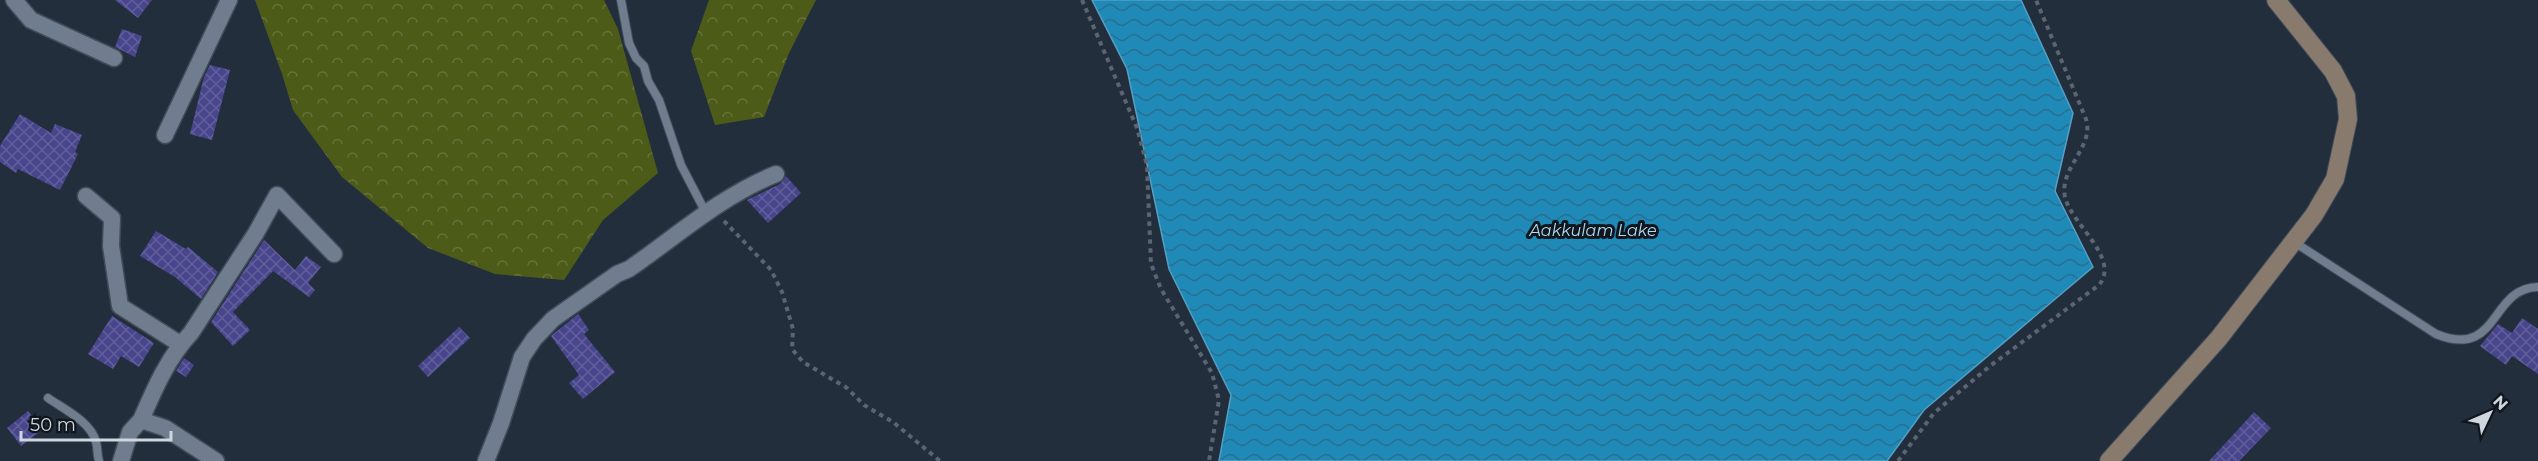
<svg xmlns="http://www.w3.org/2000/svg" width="2538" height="461" viewBox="0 0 2538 461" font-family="Montserrat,sans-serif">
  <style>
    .forest { fill: url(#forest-crowns) }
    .water { fill: url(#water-waves); stroke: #54a0c4; stroke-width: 1.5 }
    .building { fill: url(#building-cross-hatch) }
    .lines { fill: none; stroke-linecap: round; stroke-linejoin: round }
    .service-casing { stroke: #424c59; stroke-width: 10 }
    .minor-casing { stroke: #424c59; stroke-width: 19 }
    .secondary-casing { stroke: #424c59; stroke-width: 20 }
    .path { stroke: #5b6572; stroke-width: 4; stroke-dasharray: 4.5 4.5; stroke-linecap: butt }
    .service { stroke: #6f7d8f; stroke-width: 8 }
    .minor { stroke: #6f7d8f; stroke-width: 16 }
    .secondary { stroke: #887a6d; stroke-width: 18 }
    .labels { text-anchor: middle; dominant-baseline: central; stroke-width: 6; stroke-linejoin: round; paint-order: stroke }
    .water-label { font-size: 16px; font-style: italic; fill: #afdcf5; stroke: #11161d }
  </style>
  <defs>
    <pattern id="forest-crowns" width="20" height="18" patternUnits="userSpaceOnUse" patternTransform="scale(1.5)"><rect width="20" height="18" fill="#4d5b19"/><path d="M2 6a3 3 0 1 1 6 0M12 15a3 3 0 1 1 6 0" fill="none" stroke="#65723a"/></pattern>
    <pattern id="water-waves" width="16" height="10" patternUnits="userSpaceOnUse" patternTransform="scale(1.5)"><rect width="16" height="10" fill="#1f89b8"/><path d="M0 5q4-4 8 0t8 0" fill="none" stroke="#2a6f8f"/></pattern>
    <pattern id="building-cross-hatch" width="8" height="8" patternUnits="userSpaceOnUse" patternTransform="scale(1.5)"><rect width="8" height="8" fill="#49458c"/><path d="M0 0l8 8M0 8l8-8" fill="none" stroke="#625f9c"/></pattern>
  </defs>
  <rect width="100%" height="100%" fill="#232e3d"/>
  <path class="forest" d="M255,0H604L618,29L658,173L603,220L564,280L495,274L428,248L342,177L293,110L282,74Z
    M709,0H816L789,53L764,117L715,125L691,51Z"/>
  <path class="water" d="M1092,0H2021L2073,113L2055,191L2093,267L1924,410L1887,461H1219L1231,395L1169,269L1127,69Z"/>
  <path class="building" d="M115,0H152L138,18Z
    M122,29L142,36L135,57L115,47Z
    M210,65L230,70L212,140L190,134L204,77Z
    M20,114L51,133L55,124L82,135L75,152L78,154L60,190L18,169L16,173L0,162V146Z
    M786,176L801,193L768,223L747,200L780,184Z
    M156,231L186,249L188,247L218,272L201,299L175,277L140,256Z
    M264,240L295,270L306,256L321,267L308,283L315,290L309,297L273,271L233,312L250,330L233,346L211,322Z
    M578,314L589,330L584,334L615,372L583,399L569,383L579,375L551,336Z
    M112,316L154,343L139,367L121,356L113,369L88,354Z
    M2522,318L2538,329V374L2512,356L2506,365L2480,346L2498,324L2512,333Z
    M459,327L470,338L428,377L418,366Z
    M184,358L194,365L186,377L176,371Z
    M28,411L42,430L21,446L7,428Z
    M2254,412L2271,428L2239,461H2209Z"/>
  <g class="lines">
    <g class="service-casing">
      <path id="service" d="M621,0L629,43L636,58L644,66L648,81L659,100L681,165L706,213
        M2294,242L2436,334C2500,360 2489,288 2538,287
        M48,398C64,409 91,422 96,442C98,449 97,455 99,461"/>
    </g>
    <g class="minor-casing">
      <path id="minor" d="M14,0L31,20L114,58
        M165,135L229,0
        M86,196L112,218L111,246L120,306L180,344
        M141,420C154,390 168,357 191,333L256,233L277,195L334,254
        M121,461L130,432L141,420L165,428L216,461
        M486,461L501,423L522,357L534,339L553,319L617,274L629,269C677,236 721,196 776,174"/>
    </g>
    <g class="secondary-casing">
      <path id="secondary" d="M2109,461L2219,338L2314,215L2335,179L2348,119L2346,96L2333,71L2276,0"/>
    </g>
    <path class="path" d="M1082,0L1137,128L1147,165L1151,264L1161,289L1212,373L1219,400L1209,461
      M724,221L771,270L782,292L793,329L792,349L803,362L847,388L864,405L893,422L940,461
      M1898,461L1934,413L1990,366L2099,285C2121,258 2071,224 2065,197C2060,172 2083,156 2087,133C2088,129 2087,123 2086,119L2036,0"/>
    <use href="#service" class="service"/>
    <use href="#minor" class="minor"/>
    <use href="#secondary" class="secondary"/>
  </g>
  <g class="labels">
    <g class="water-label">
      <text x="1593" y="230">Aakkulam Lake</text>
    </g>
  </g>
  <g transform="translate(2490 413) rotate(46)" stroke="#11161d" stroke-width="4.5" paint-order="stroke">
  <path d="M0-4.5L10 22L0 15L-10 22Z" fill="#ced6e0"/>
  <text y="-9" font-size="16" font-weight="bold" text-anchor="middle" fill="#ced6e0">N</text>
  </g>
  <path d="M21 431v9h150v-9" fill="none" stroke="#ced6e0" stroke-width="3"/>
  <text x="30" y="431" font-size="18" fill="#ced6e0" stroke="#11161d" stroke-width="4.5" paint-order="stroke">50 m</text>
</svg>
